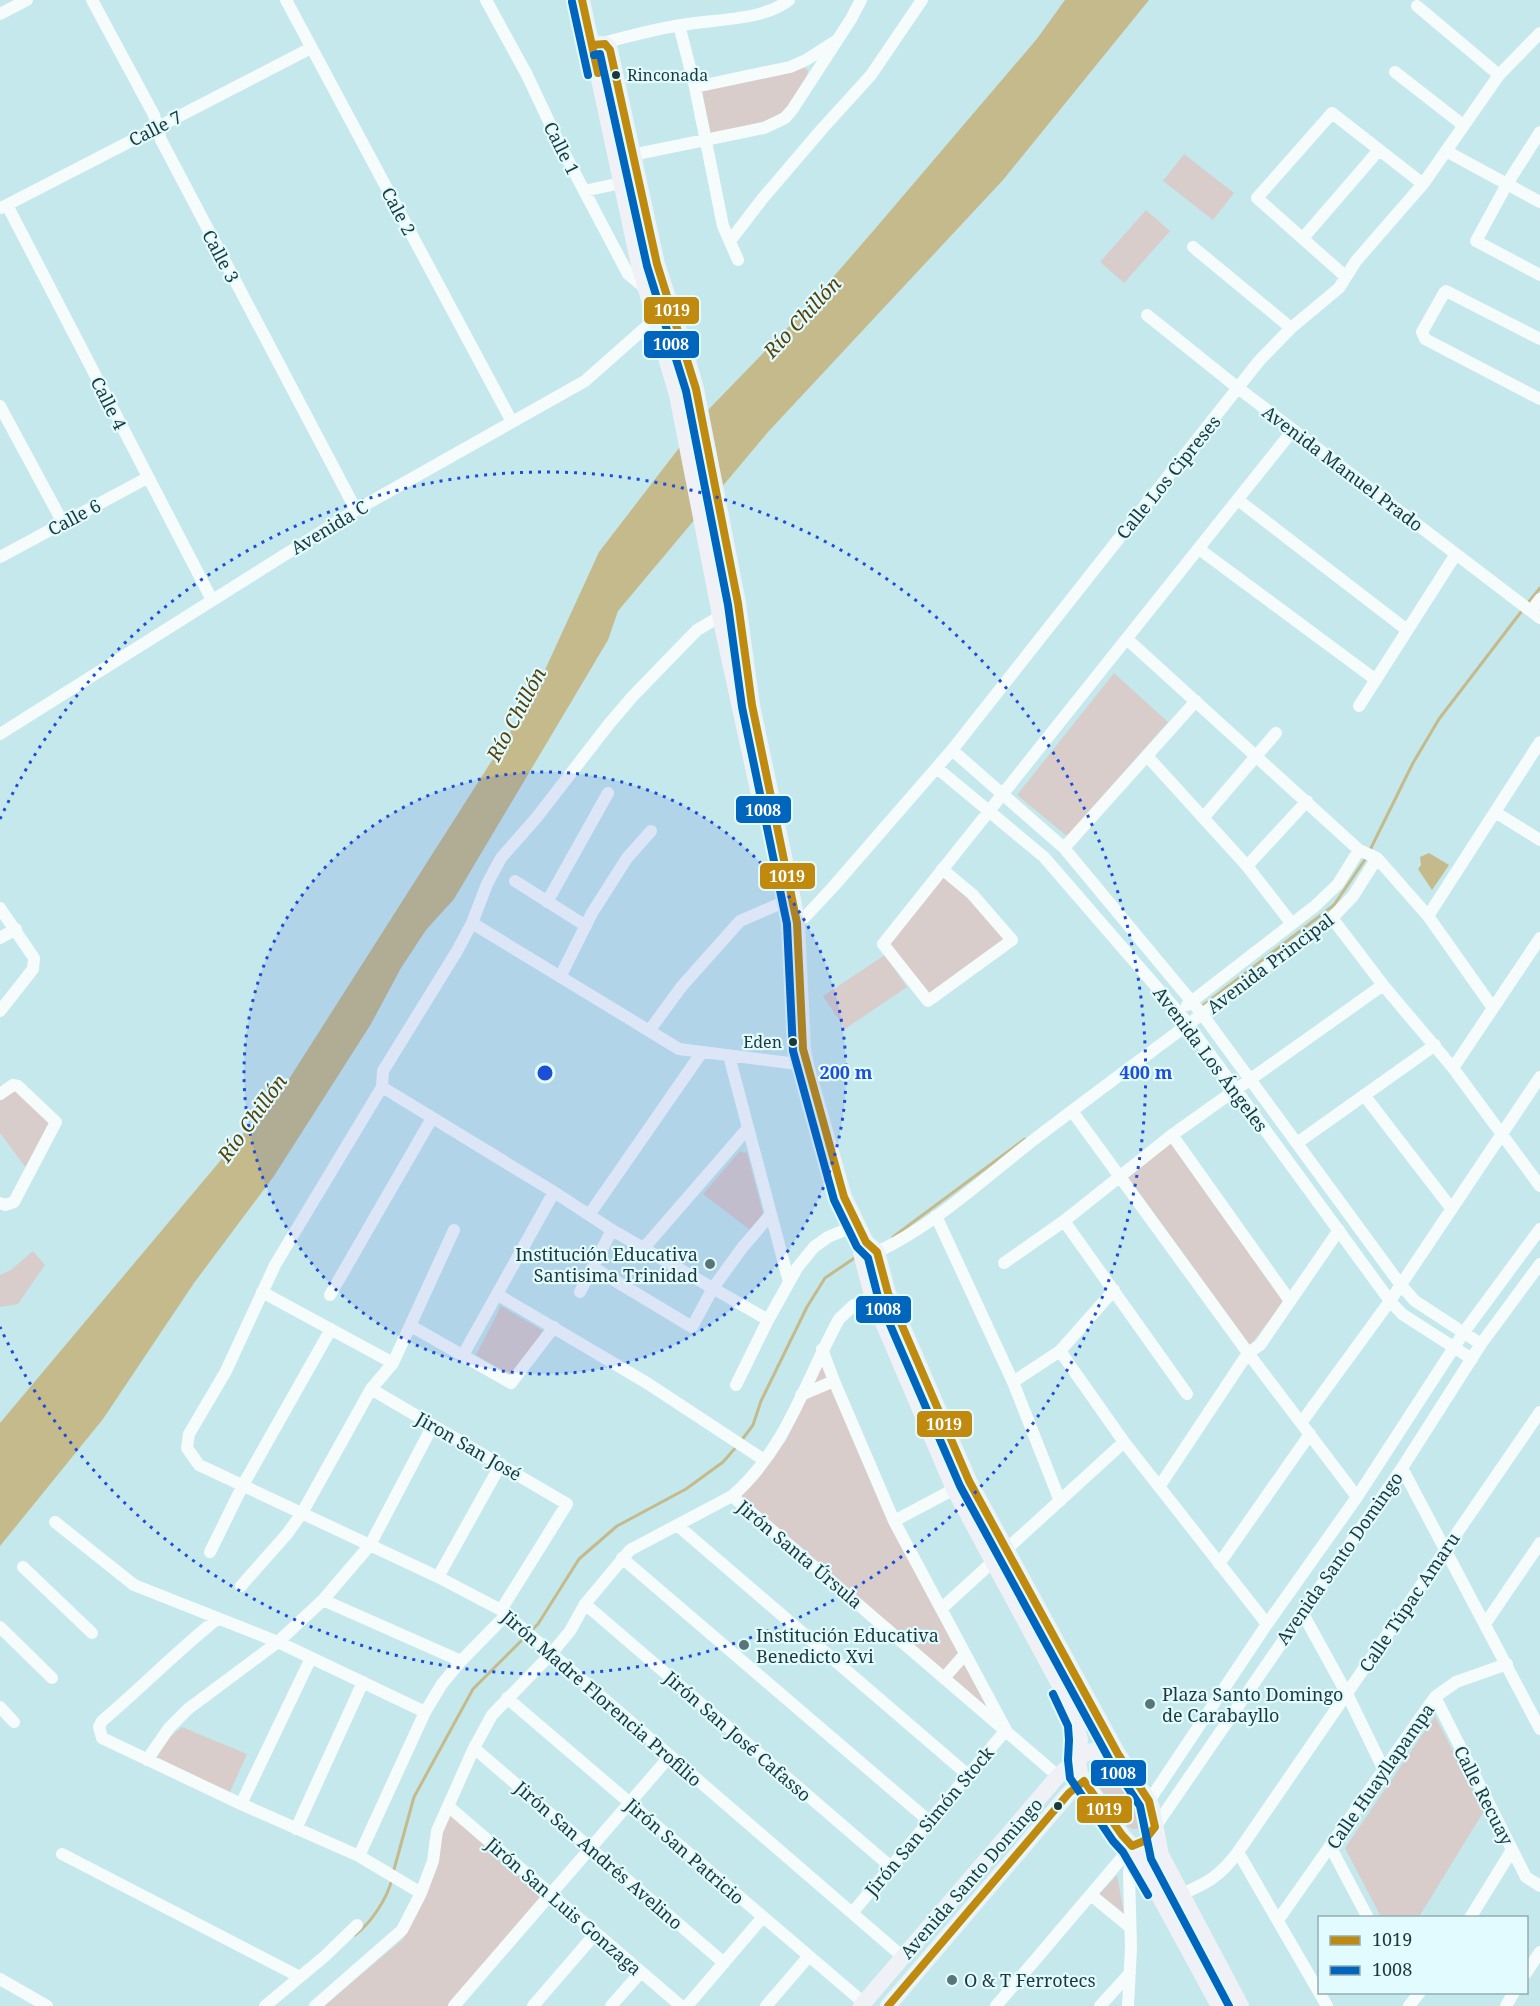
<svg xmlns="http://www.w3.org/2000/svg" width="1540" height="2006" viewBox="0 0 1540 2006" font-family="'Noto Serif',serif">
  <style>
    .green { fill: #d9cdcc }
    .water { fill: #c5ba8b }
    .lines { fill: none; stroke-linecap: round; stroke-linejoin: round }
    .stream { stroke: #c5ba8b; stroke-width: 3 }
    .minor { stroke: #f6fcfc; stroke-width: 12 }
    .major { stroke: #f0f1f6; stroke-width: 16 }
    .bus-1-casing { stroke: #e2fbfe; stroke-width: 12 }
    .bus-2-casing { stroke: #e2fbfe; stroke-width: 12 }
    .bus-1 { stroke: #c08a0f; stroke-width: 8 }
    .bus-2 { stroke: #0065bd; stroke-width: 8 }
    .ring { fill: none; stroke: #1d4ed8; stroke-width: 3; stroke-dasharray: 3 6 }
    .bus-dot { fill: #1d383b; stroke: #e2fbfe; stroke-width: 2 }
    .poi-dot { fill: #587679; stroke: #e2fbfe; stroke-width: 2 }
    .labels { text-anchor: middle; dominant-baseline: central; stroke-width: 4.5; stroke-linejoin: round; paint-order: stroke }
    .bus-label { font-size: 16px; fill: #1d383b; stroke: #e2fbfe; text-anchor: start }
    .street-label { font-size: 18px; fill: #1d383b; stroke: #e2fbfe }
    .poi-label { font-size: 18px; fill: #1d383b; stroke: #e2fbfe; text-anchor: start }
    .water-label { font-size: 20px; font-style: italic; fill: #57410a; stroke: #e2fbfe }
    .centre { fill: #1d4ed8; stroke: #e2fbfe; stroke-width: 3 }
    .ring-label { font-size: 18px; text-anchor: middle; font-weight: bold; fill: #1d4ed8; stroke: #e2fbfe; stroke-width: 4.5; stroke-linejoin: round; paint-order: stroke }
    .line-badge { stroke: #e2fbfe; stroke-width: 2 }
    .badge-label { font-size: 16px; text-anchor: middle; font-weight: bold; fill: #fff }
  </style>
  <rect width="100%" height="100%" fill="#c5e8ec"/>
  <path class="green" d="M804,67L808,71L807,76C800,86 794,98 786,108C772,125 732,128 711,134L701,91Z
    M1184,154L1234,193L1213,220L1163,181Z
    M1146,210L1170,231L1124,283L1100,262Z
    M1114,673L1168,722L1067,836L1017,795Z
    M943,875L971,901L1006,940L928,994L889,944Z
    M885,955L907,987L845,1029L823,996Z
    M15,1091L49,1123L26,1168L0,1133V1101Z
    M1171,1142L1285,1301L1250,1345L1125,1173Z
    M740,1151L747,1153L763,1214L750,1230L703,1194Z
    M33,1251L45,1265L18,1304L0,1307V1275L11,1270Z
    M501,1306L545,1332L511,1375L476,1355Z
    M822,1358L888,1521L991,1710L942,1671L741,1497L786,1441Z
    M1435,1716L1484,1811L1419,1917H1381L1345,1848Z
    M182,1727L247,1754L230,1792L156,1760L166,1740Z
    M1100,1757L1111,1762L1146,1808L1148,1820C1143,1829 1135,1832 1127,1826L1089,1776L1090,1763Z
    M450,1814L544,1894L447,2006H324L403,1939L436,1871L442,1836Z
    M1117,1875L1124,1913L1099,1894Z"/>
  <path class="water" d="M1065,0H1149L1003,180L768,432L618,611L608,640L454,899L426,930L401,968L371,1024L274,1176L194,1283L103,1419L0,1546V1423L289,1079L533,696L599,552L709,409L803,312L874,230L1036,40Z
    M1429,853L1449,865L1432,890L1418,869L1421,865L1420,857Z"/>
  <g class="lines">
    <path class="stream" d="M1528,603L1540,588
      M1369,852L1413,763L1439,719L1524,608
      M1201,1007L1334,905L1366,858
      M893,1237L1025,1139
      M741,1441L753,1425L761,1401L807,1307L825,1278L856,1257
      M530,1632L538,1624L579,1559L617,1526L686,1489L723,1462L737,1446
      M1094,1725L1098,1745
      M1086,1775L1099,1771L1103,1768L1101,1757
      M393,1873L414,1797L473,1689L525,1637
      M355,1935C371,1923 387,1899 392,1879"/>
    <path class="minor" d="M92,0L154,115L161,140L356,510
      M286,0L512,422
      M486,0L527,75L560,145L628,274L646,289
      M1417,6L1499,75
      M0,14L27,0
      M679,25L695,87L723,226L738,260
      M603,43C629,36 655,29 681,25C714,19 763,21 789,0
      M1395,72L1463,125
      M695,87L790,67L806,60L834,42
      M1540,132L1507,184L1476,241L1540,275
      M1446,151L1540,202
      M632,155L764,128L785,118L792,110L851,19L861,0
      M584,191L621,183
      M7,205L212,600
      M1,208L311,48
      M1303,238L1379,150
      M730,241L763,198L822,129L871,75L922,0
      M1193,247L1291,328
      M1346,277L1257,198L1332,113L1423,184
      M1147,315L1238,388L1540,618
      M1540,339L1446,291L1444,293L1422,332L1425,339L1540,399
      M0,406L63,523
      M1238,500L1407,630
      M1199,549L1376,680
      M0,557L147,478
      M1531,611L1540,599
      M721,616L697,630L633,696L609,724L537,817L501,858L487,884L472,923L457,951L383,1071L382,1087L275,1265L226,1371L189,1434L187,1448L199,1465L438,1577L501,1610L903,1957
      M1128,640L1359,850
      M1359,706L1456,554
      M0,734L356,510L585,381L655,319
      M952,750L1064,848L1202,1014L1400,1284L1415,1301L1481,1344
      M1148,757L1247,866L1292,924
      M937,768L1044,857L1185,1020L1390,1301L1402,1314L1472,1359
      M1495,812L1540,840
      M1203,818L1276,733
      M1064,848L1196,701
      M1247,866L1307,801
      M942,869L972,894L1012,940L928,1001L883,944C1019,772 1157,602 1293,430
      M515,881L586,926
      M547,902L608,793
      M0,908L34,958L33,969L0,1011
      M1428,916L1540,742
      M1332,918L1383,985L1453,1068L1540,1186
      M472,923L679,1049L806,1065
      M797,923L805,917L833,887L952,750L1259,361L1291,328L1339,288L1356,261L1423,184L1499,75L1540,33
      M0,938L16,929
      M560,977L592,913L627,858L651,831
      M1187,1005L1315,906L1338,884L1359,850L1377,858L1428,916L1493,1008
      M649,1031L682,986L740,921L784,902
      M729,1056L789,1282
      M1453,1068L1540,938
      M382,1087L554,1192L612,1230L768,1320
      M0,1094L13,1085L18,1086L56,1122L14,1202L5,1205L0,1203
      M1364,1095L1451,1208
      M1072,1111L1248,1353L1357,1497
      M1172,1135L1290,1301
      M1297,1143L1435,1045
      M589,1215L702,1052
      M936,1216L1013,1382L1060,1501
      M1064,1221L1187,1394
      M643,1249L748,1128
      M877,1252C937,1224 987,1175 1040,1135C1136,1062 1235,990 1332,918L1353,896L1377,858
      M1004,1263L1064,1221L1172,1135L1383,985
      M594,1268L692,1327L713,1288L742,1248L771,1214
      M262,1292L393,1363
      M580,1292L612,1230
      M330,1295L432,1118
      M498,1295L647,1383L764,1460
      M411,1326L511,1383L554,1327
      M822,1349L834,1381L894,1521L1006,1730L852,1913
      M1060,1351L1124,1442L1267,1624
      M463,1355L554,1192
      M1013,1382L1060,1351L1114,1290
      M736,1385L768,1320L797,1268L814,1247L828,1237L857,1225
      M371,1389L567,1504L501,1610
      M801,1395L834,1381
      M1301,1423L1390,1301L1540,1077
      M1402,1468L1540,1729
      M1159,1487L1248,1353L1260,1345L1339,1230
      M732,1496L1058,1776
      M894,1521L960,1486
      M55,1522L134,1585L278,1642L425,1712
      M677,1525L968,1775
      M210,1552L243,1485L331,1329
      M622,1558L929,1821
      M1219,1564L1310,1434
      M23,1567L92,1633
      M438,1577L501,1464
      M241,1586L287,1534L302,1513L371,1389L393,1363L454,1230
      M323,1600L461,1661
      M585,1604L891,1867
      M941,1609L1124,1442
      M1302,1612L1347,1694L1384,1770
      M217,1619C177,1651 141,1688 102,1721L99,1727L102,1738L241,1804L359,1856L421,1893
      M1485,1624L1540,1543
      M0,1627L52,1678
      M945,1677L965,1654
      M1435,1697L1526,1877L1540,1886
      M507,1698L864,2003
      M0,1707L14,1722
      M474,1748L724,1963
      M147,1760L169,1728L188,1709L278,1642L323,1600L370,1545L433,1425
      M1149,1801L1267,1624L1357,1497L1464,1332L1540,1229
      M241,1804L311,1658
      M448,1806L681,2006
      M1155,1827L1402,1468L1481,1344L1540,1264
      M296,1829L363,1682
      M1330,1846L1368,1918
      M1238,1852L1327,2006
      M62,1854L300,1977
      M359,1856L425,1712L442,1684L461,1661L506,1615
      M1091,1895L1130,1927
      M1180,1895C1209,1882 1219,1877 1238,1852L1540,1412
      M1470,1918L1512,1850
      M1278,1920L1435,1697L1456,1682L1507,1664
      M1526,1973L1540,1952
      M0,1979L47,2006
      M265,2006L325,1956L357,1925
      M315,2006L402,1930L421,1893L433,1861L437,1831L474,1748L492,1715L551,1654L570,1631L585,1604L630,1550L732,1496C786,1450 806,1379 839,1319L854,1305L879,1297
      M454,2006L670,1756
      M533,2006L596,1933
      M611,2006L641,1972
      M687,2006L763,1917
      M766,2006L809,1956
      M996,2006L1132,1846
      M1100,2006L1130,1973
      M1128,2006L1131,1947L1129,1874L1132,1847
      M1409,2006L1420,1992
      M1506,2006L1514,1992"/>
    <path class="major" d="M582,0L639,265L677,395L723,630L763,813
      M592,45C600,44 606,41 610,50L657,264L683,343L696,389L738,603L752,705L793,899L797,923L803,1049L806,1065L844,1197L866,1242L877,1252L888,1293L969,1481L1118,1754L1149,1801L1152,1808L1161,1855L1241,2006
      M866,1242L861,1253L873,1299L954,1489L1073,1710L1080,1740L1078,1760L1080,1774L1122,1835L1132,1846L1219,2006
      M861,2006L1058,1776C1080,1758 1088,1742 1118,1754
      M888,2006L1069,1793L1084,1781"/>
    <g class="bus-1-casing">
      <path id="bus-1" d="M582,0L598,73
        M592,45L605,44L610,50L657,264L696,389L738,603L752,705L797,923L803,1049L844,1197L866,1242L877,1252L888,1293L969,1481L1118,1754L1149,1801L1155,1827L1144,1841L1132,1846L1122,1835L1084,1781L1069,1793L888,2006"/>
    </g>
    <g class="bus-2-casing">
      <path id="bus-2" d="M572,2L588,75
        M594,55L600,54L647,266L686,391L728,605L742,707L787,924L793,1051L834,1200L857,1247L868,1258L878,1297L960,1486L1109,1759L1140,1806L1151,1859L1229,2006
        M1053,1694L1068,1726L1069,1740L1068,1760L1070,1778L1113,1841L1123,1852L1148,1895"/>
    </g>
    <use href="#bus-1" class="bus-1"/>
    <use href="#bus-2" class="bus-2"/>
  </g>
  <circle cx="545" cy="1073" r="301" fill="#1d4ed8" fill-opacity=".12"/>
  <g class="ring">
    <circle cx="545" cy="1073" r="301"/>
    <path d="M0 819A601 601 0 1 1 0 1327"/>
  </g>
  <g class="bus-dot">
    <circle cx="616" cy="75" r="5"/>
    <circle cx="793" cy="1042" r="5"/>
    <circle cx="1058" cy="1806" r="5"/>
  </g>
  <g class="poi-dot">
    <circle cx="710" cy="1264" r="6"/>
    <circle cx="744" cy="1645" r="6"/>
    <circle cx="1150" cy="1704" r="6"/>
    <circle cx="952" cy="1980" r="6"/>
  </g>
  <g class="labels">
    <g class="bus-label">
      <text x="627" y="75">Rinconada</text>
      <text x="782" y="1042" text-anchor="end">Eden</text>
    </g>
    <g class="street-label">
      <text transform="translate(155 128) rotate(-27)">Calle 7</text>
      <text transform="translate(562 148) rotate(63)">Calle 1</text>
      <text transform="translate(399 211) rotate(62)">Cale 2</text>
      <text transform="translate(221 256) rotate(62)">Calle 3</text>
      <text transform="translate(109 403) rotate(63)">Calle 4</text>
      <text transform="translate(1343 468) rotate(37)">Avenida Manuel Prado</text>
      <text transform="translate(1168 477) rotate(-51)">Calle Los Cipreses</text>
      <text transform="translate(74 517) rotate(-28)">Calle 6</text>
      <text transform="translate(329 527) rotate(-31)">Avenida C</text>
      <text transform="translate(1270 963) rotate(-37)">Avenida Principal</text>
      <text transform="translate(1211 1059) rotate(53)">Avenida Los Ángeles</text>
      <text transform="translate(469 1446) rotate(30)">Jiron San José</text>
      <text transform="translate(800 1554) rotate(40)">Jirón Santa Úrsula</text>
      <text transform="translate(1339 1558) rotate(-55)">Avenida Santo Domingo</text>
      <text transform="translate(1409 1602) rotate(-56)">Calle Túpac Amaru</text>
      <text transform="translate(602 1698) rotate(41)">Jirón Madre Florencia Profilio</text>
      <text transform="translate(738 1736) rotate(41)">Jirón San José Cafasso</text>
      <text transform="translate(1380 1776) rotate(-55)">Calle Huayllapampa</text>
      <text transform="translate(1484 1795) rotate(63)">Calle Recuay</text>
      <text transform="translate(929 1821) rotate(-50)">Jirón San Simón Stock</text>
      <text transform="translate(685 1851) rotate(41)">Jirón San Patricio</text>
      <text transform="translate(599 1855) rotate(41)">Jirón San Andrés Avelino</text>
      <text transform="translate(971 1878) rotate(-49)">Avenida Santo Domingo</text>
      <text transform="translate(564 1906) rotate(41)">Jirón San Luis Gonzaga</text>
    </g>
    <g class="poi-label">
      <text x="698" y="1254" text-anchor="end">Institución Educativa<tspan x="698" dy="21">Santisima Trinidad</tspan></text>
      <text x="756" y="1635">Institución Educativa<tspan x="756" dy="21">Benedicto Xvi</tspan></text>
      <text x="1162" y="1694">Plaza Santo Domingo<tspan x="1162" dy="21">de Carabayllo</tspan></text>
      <text x="964" y="1980">O &amp; T Ferrotecs</text>
    </g>
    <g class="water-label">
      <text transform="translate(802 317) rotate(-47)">Río Chillón</text>
      <text transform="translate(516 714) rotate(-62)">Río Chillón</text>
      <text transform="translate(252 1118) rotate(-54)">Río Chillón</text>
    </g>
  </g>
  <circle cx="545" cy="1073" r="9" class="centre"/>
  <g class="ring-label">
    <text x="846" y="1079">200 m</text>
    <text x="1146" y="1079">400 m</text>
  </g>
  <g class="line-badge">
    <rect x="643" y="296" width="57" height="29" rx="6" fill="#c08a0f"/>
    <rect x="643" y="330" width="57" height="29" rx="6" fill="#0065bd"/>
    <rect x="735" y="795" width="57" height="29" rx="6" fill="#0065bd"/>
    <rect x="759" y="862" width="57" height="28" rx="6" fill="#c08a0f"/>
    <rect x="855" y="1295" width="57" height="29" rx="6" fill="#0065bd"/>
    <rect x="916" y="1410" width="57" height="28" rx="6" fill="#c08a0f"/>
    <rect x="1090" y="1759" width="57" height="28" rx="6" fill="#0065bd"/>
    <rect x="1076" y="1795" width="57" height="29" rx="6" fill="#c08a0f"/>
  </g>
  <g class="badge-label">
    <text x="672" y="316">1019</text>
    <text x="671" y="350">1008</text>
    <text x="763" y="816">1008</text>
    <text x="787" y="882">1019</text>
    <text x="883" y="1315">1008</text>
    <text x="944" y="1430">1019</text>
    <text x="1118" y="1779">1008</text>
    <text x="1104" y="1815">1019</text>
  </g>
  <rect x="1318" y="1916" width="210" height="78" fill="#e2fbfe" stroke="#93adb0" stroke-width="1.5"/>
  <rect x="1330" y="1936" width="30" height="9" fill="#c08a0f" stroke="#93adb0" stroke-width="1.5"/>
  <text x="1372" y="1946" font-size="18" fill="#1d383b">1019</text>
  <rect x="1330" y="1966" width="30" height="9" fill="#0065bd" stroke="#93adb0" stroke-width="1.5"/>
  <text x="1372" y="1976" font-size="18" fill="#1d383b">1008</text>
</svg>
